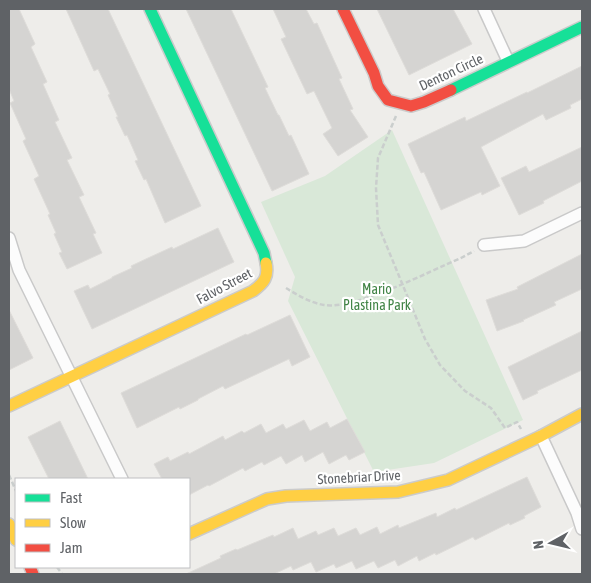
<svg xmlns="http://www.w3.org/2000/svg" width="591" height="583" viewBox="0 0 591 583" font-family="'Asap Condensed',sans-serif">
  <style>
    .green { fill: #d9e8d8 }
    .building { fill: #d5d4d2; stroke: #dedcd9 }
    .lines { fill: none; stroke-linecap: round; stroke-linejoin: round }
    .street-casing { stroke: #c9c9c9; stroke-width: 14 }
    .fast-casing { stroke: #cbcbcb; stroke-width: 14 }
    .slow-casing { stroke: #cbcbcb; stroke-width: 14 }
    .jam-casing { stroke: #cbcbcb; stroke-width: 14 }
    .path { stroke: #cacecd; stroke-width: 2.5; stroke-dasharray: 5 2.5; stroke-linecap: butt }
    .street { stroke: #fcfcfc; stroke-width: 11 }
    .fast { stroke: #16e098; stroke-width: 11 }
    .slow { stroke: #ffcf43; stroke-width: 11 }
    .jam { stroke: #f24e42; stroke-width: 11 }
    .labels { text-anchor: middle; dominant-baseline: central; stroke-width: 4.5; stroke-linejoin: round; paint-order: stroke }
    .street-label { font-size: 14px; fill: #5f6266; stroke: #fff }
    .park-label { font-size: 14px; fill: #418446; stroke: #fff }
  </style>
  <rect width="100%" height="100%" fill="#eeedea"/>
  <path class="green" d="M392,130L523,420L434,463L374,472L288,301L295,277L261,202L325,176Z"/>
  <path class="building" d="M9,9H19L35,44L31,47L47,82L43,84L59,120L55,122L72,158L67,160L84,195L79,197L96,233L93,234L102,253L67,269L59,253L62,252L54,234L56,233L48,215L50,214L34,179L39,176L23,141L26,139L10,103L14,101L9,89Z
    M66,9H108L201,206L165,223L146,179L144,180L135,161L138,160L127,135L125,136L116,117H118L108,95L110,94L98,69L94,71Z
    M186,9H231L268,87L265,88L278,115H279L289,136L291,135L309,174L272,191Z
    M273,9H306L314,24L317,23L342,78L339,79L353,109L350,110L368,137L338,156L323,134L332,128L314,91L307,94L281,39L286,37Z
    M377,9H453L472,44L409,75Z
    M582,66V99L570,105L571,108L546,120L543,114L481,147L500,186L482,195L481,192L441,210L424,172L421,173L408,144L465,117L466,121L527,92V93Z
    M582,147V181L543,201L544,203L519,215L501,178L526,166L529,172Z
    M218,228L234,262L92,329L74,291L88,285L90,289L112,278V277L132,268L131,266L148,258L172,247L173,249Z
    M582,254V289L554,302L556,305L523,320L524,321L497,331L486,300L518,289L517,287Z
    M9,310L33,358L9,370Z
    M290,315L310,357L292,366L289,359L225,389L223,386L198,399V400L180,409L179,407L137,428L121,393L246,334L247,335Z
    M582,331V370L537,391L538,393L523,400L508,367Z
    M347,419L365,452L349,460L346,455L329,464L323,452L305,462L302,455L286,464L281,456L264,465L262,462L245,471L243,468L209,486L208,485L189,495V479H162L154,464L168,457L170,461L188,452L189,454L223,436L225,440L242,431L244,433L261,424L266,433L283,424L286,429L304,420L310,431L327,422L330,428Z
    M60,421L88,479H49L28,437Z
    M527,477L541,507L524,516L525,518L510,525L509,523L475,540L473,537L436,555L435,553L419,561L417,556L398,566L395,560L378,568L374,561L356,569L352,561L336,568L334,564L316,572L311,562L293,570L291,566L274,574H186L221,558L220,556L236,549L237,550L273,535L274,537L293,528L298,539L316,531L318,535L334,528L338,536L356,528L360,535L377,527L380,534L398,525L399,528L436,513L437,517L455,508L456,510Z"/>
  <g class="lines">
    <g class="street-casing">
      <path id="street" d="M484,9L508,61
        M9,238L19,270L122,479
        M484,245L524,241L582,213
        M541,436L577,513L582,529"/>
    </g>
    <g class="fast-casing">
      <path id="fast" d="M150,9L264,253L266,263
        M451,90L582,27"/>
    </g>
    <g class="slow-casing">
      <path id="slow" d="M9,406L253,291C264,283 269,277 266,263
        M9,524L16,540
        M189,534L267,499L286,496L398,492L448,480L541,436L582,414"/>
    </g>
    <g class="jam-casing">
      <path id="jam" d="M343,9L374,73L378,86L388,100L411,106L424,102L451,90
        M30,567L33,574"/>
    </g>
    <path class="path" d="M396,116L378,158L376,188L378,225L425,339L440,365L465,391L491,408L505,428L517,422L521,429
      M286,288C297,295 311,303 324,305C355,310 430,271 461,258L474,251
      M9,475L16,491
      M57,567L62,574"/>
    <use href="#street" class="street"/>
    <use href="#fast" class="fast"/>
    <use href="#slow" class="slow"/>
    <use href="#jam" class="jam"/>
  </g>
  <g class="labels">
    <g class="street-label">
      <text transform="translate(451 72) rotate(-25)">Denton Circle</text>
      <text transform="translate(224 286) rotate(-28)">Falvo Street</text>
      <text transform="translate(359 477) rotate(-3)">Stonebriar Drive</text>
    </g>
    <g class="park-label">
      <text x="377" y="289">Mario<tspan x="377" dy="16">Plastina Park</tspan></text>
    </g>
  </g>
  <rect width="591" height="583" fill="none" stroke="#5f6266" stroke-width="20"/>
  <rect x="15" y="478" width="175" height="90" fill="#ffffff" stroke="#bfc0c2"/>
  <rect x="25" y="494" width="25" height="8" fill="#16e098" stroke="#bfc0c2"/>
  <text x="60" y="503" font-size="15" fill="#5f6266">Fast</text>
  <rect x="25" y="519" width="25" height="8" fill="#ffcf43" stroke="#bfc0c2"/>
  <text x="60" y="528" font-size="15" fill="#5f6266">Slow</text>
  <rect x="25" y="544" width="25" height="8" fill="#f24e42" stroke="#bfc0c2"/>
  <text x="60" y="553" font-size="15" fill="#5f6266">Jam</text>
  <g transform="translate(551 543) rotate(262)" stroke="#ffffff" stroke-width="4" paint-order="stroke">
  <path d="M0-4L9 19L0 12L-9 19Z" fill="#5f6266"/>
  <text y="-8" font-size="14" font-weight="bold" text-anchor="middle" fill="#5f6266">N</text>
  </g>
</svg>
